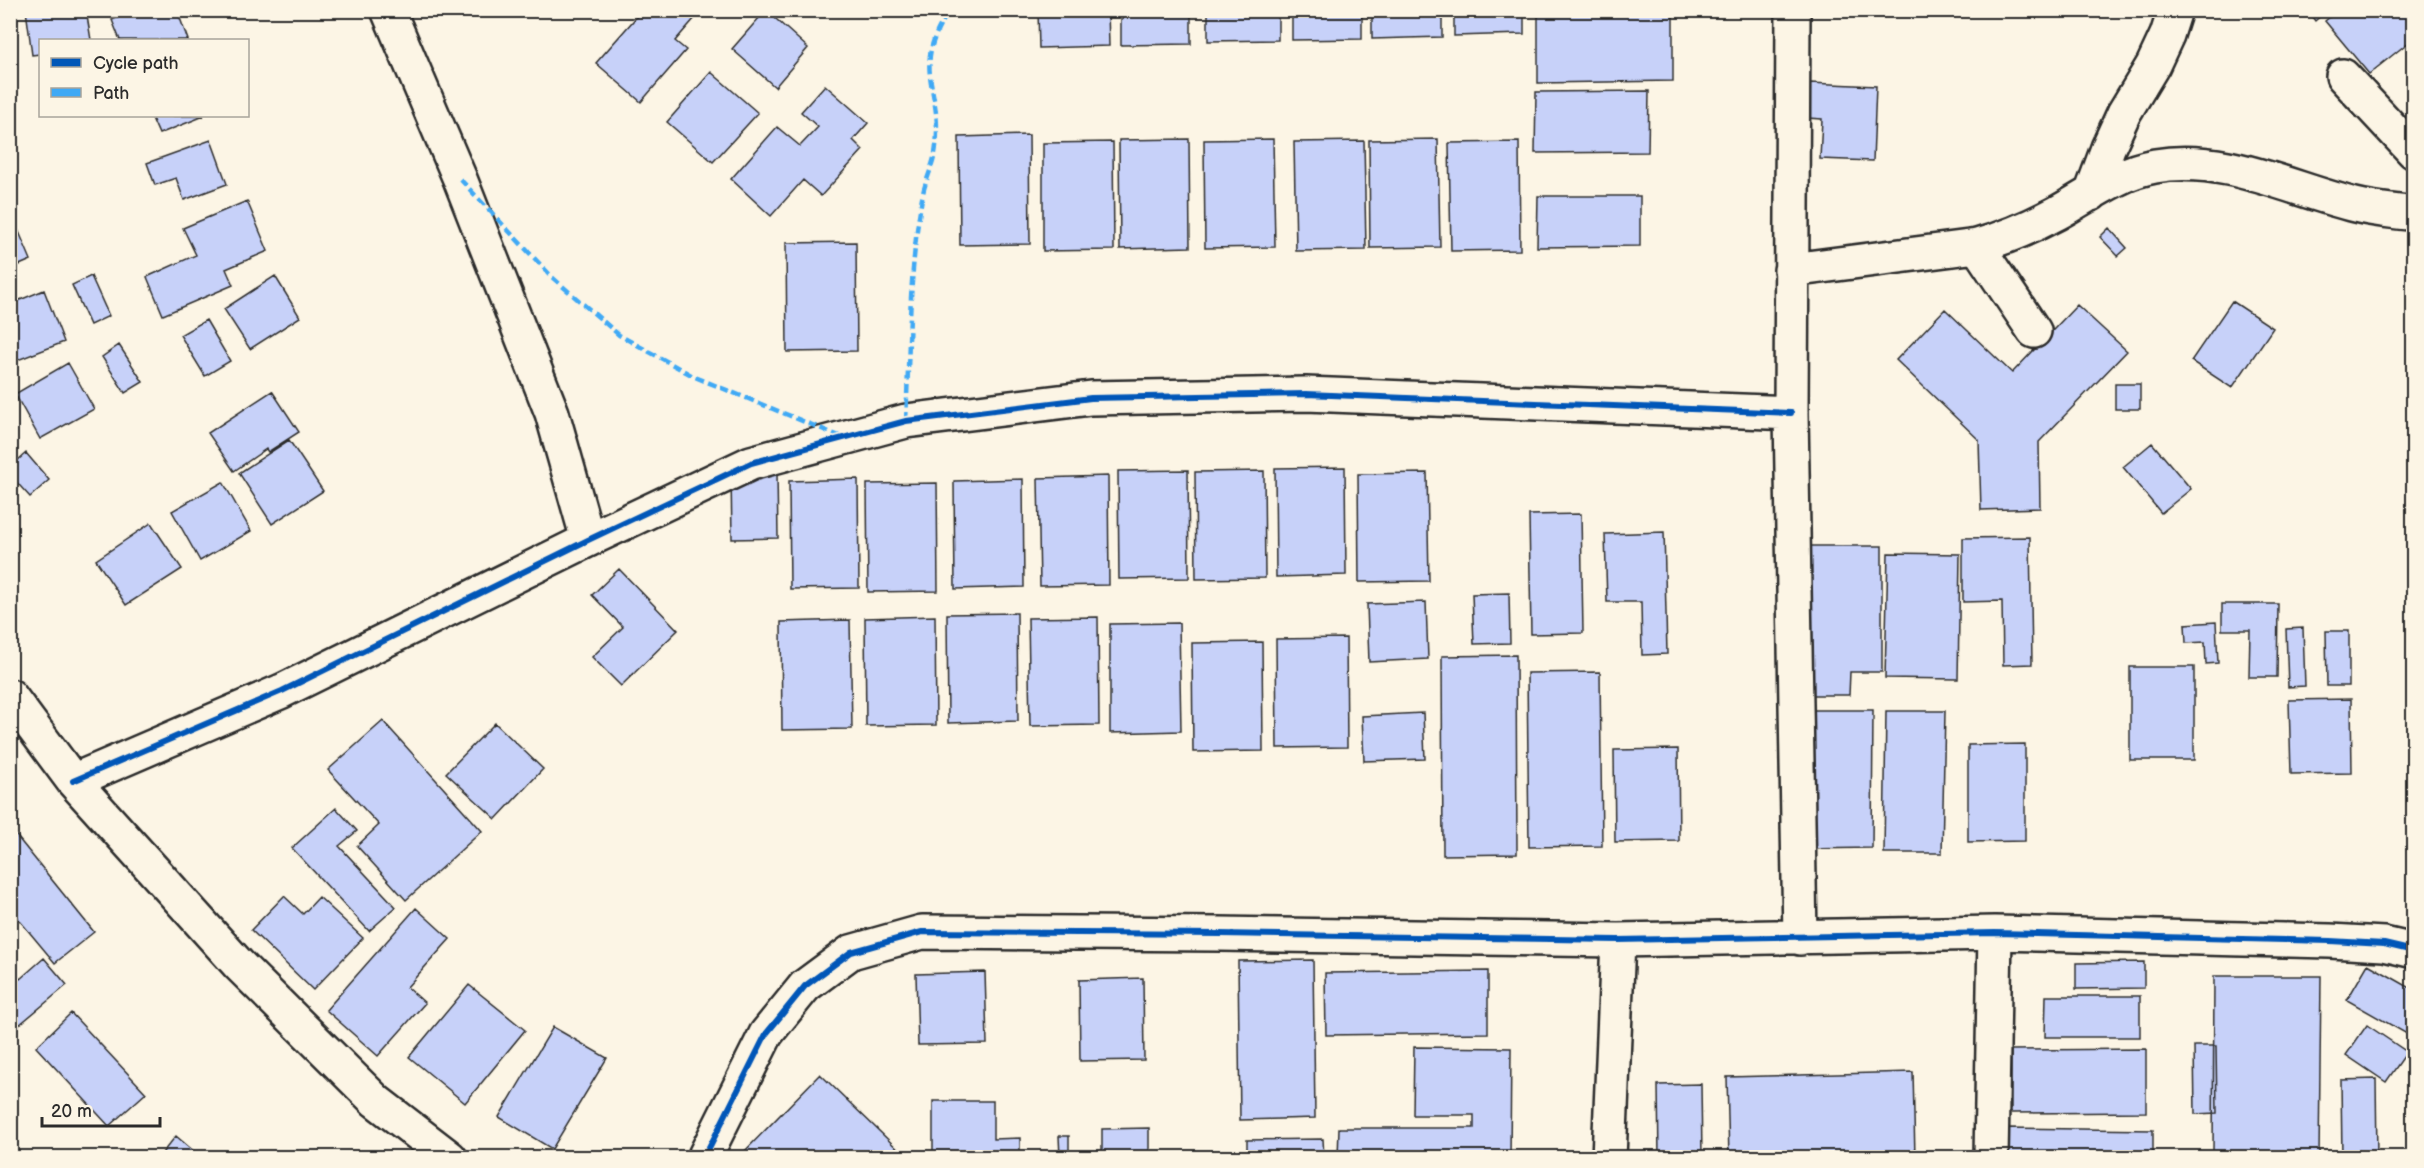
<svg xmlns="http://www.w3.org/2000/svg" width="2424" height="1168" viewBox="0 0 2424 1168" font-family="'Balsamiq Sans',sans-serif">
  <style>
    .building { fill: #c7d1f9; stroke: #2b2b2b; stroke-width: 1.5 }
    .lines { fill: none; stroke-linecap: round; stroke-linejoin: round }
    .minor-casing { stroke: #2b2b2b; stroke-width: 38 }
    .minor { stroke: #fcf5e5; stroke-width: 33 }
    .quiet { stroke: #3fa9f5; stroke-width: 4.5; stroke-dasharray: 9 4.5; stroke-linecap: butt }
    .cycleway-casing { stroke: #fcf5e5; stroke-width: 10 }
    .cycleway { stroke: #0057b8; stroke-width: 6 }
  </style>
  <rect width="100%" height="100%" fill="#fcf5e5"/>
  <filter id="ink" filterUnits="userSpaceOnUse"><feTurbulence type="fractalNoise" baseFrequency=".0167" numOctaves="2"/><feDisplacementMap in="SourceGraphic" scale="12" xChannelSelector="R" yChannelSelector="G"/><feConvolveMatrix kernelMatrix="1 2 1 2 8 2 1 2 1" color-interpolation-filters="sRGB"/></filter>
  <g filter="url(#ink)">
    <path class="building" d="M26,10H86L91,40H40V54L32,55Z
      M138,10H177L188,40H120L112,20Z
      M637,10H702L675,41L686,50L641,102L596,63L640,13Z
      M766,10L808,48L775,87L732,49Z
      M1038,10H1108L1109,46L1039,48Z
      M1121,10H1191V44L1121,45Z
      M1208,10H1278V40L1208,41Z
      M1292,10H1362V39L1292,40Z
      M1372,10H1442V37L1372,39Z
      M1454,10H1524V34L1454,36Z
      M1538,10H1673V81L1538,83Z
      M2307,10H2327L2315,21Z
      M2338,10H2414V38L2369,74L2325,21Z
      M711,72L758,113L713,162L667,122Z
      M1809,83L1876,86L1873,161L1820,159L1822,119L1807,118Z
      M825,85L868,123L853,140L863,150L821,196L803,180L771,216L731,179L777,127L800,146L818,127L801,112Z
      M1649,91L1648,152L1535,153L1536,92Z
      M151,116H204L159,134Z
      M1029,135L1030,244L960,245L959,137Z
      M1189,139L1190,247L1120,249L1119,140Z
      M1273,139L1275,247L1205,248L1204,140Z
      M1438,139L1440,247L1370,248L1369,140Z
      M211,140L227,184L184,200L176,178L155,185L147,163Z
      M1364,141L1366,250L1296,251L1294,142Z
      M1113,142L1114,250L1043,251V143Z
      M1519,142L1520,250L1451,251L1449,143Z
      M1538,196H1640V246L1537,247Z
      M247,201L268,251L226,269L233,285L163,315L147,277L196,255L183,228Z
      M11,213L31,260L10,269V214Z
      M2109,228L2127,248L2118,256L2100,237Z
      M856,242L857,351L787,352L786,243Z
      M91,276L109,316L90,325L72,285Z
      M275,276L300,317L250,349L224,309Z
      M44,290L64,342L10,363V304Z
      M2232,301L2273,328L2232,388L2191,361Z
      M2077,305L2127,351L2039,442L2040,508L1981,510L1979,440L1896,360L1945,309L2012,373Z
      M206,320L230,361L205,376L180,335Z
      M119,345L143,382L125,393L102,357Z
      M68,363L94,409L40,439L15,394Z
      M2115,384H2140V409H2115Z
      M272,391L299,432L268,452L266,449L234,471L208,433Z
      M289,440L323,491L272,524L239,473Z
      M2152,443L2191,489L2161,513L2123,467Z
      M26,453L49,480L30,497L10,475V467Z
      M1345,467L1346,575L1276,577L1275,468Z
      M1188,470L1189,578L1119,579L1118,471Z
      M1264,471L1265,578L1196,579L1195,472Z
      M1427,473L1429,581L1359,582L1358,474Z
      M777,474L778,538L732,539L731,475Z
      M1108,476L1109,585L1040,586L1038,478Z
      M858,479L859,588L790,589L789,481Z
      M1023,479L1024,587L955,589L954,481Z
      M223,482L251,531L200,561L172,511Z
      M937,483L938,591L868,592L867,484Z
      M1581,514L1583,633L1531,634L1529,515Z
      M151,523L182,569L126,605L96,560Z
      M1664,532L1667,654L1642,655L1641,602H1607L1605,534Z
      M2030,537L2032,664L2003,665L2002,601L1963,602V538Z
      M1808,546H1882V672H1850L1849,695H1807Z
      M1888,553L1960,554L1958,679L1885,678Z
      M619,569L678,630L621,686L592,657L623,627L592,595Z
      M1509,593L1510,643L1474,644L1472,594Z
      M1426,602L1428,659L1369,662L1367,604Z
      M2222,604H2278L2277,677H2249L2250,630H2222Z
      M1017,613L1018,721L948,723L947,614Z
      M935,616L936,725L866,726L865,618Z
      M1098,617L1099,725L1030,726L1028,618Z
      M850,620L852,729L782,730L781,622Z
      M2216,622L2218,663L2206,664L2205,642L2186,643L2185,624Z
      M1179,623L1181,731L1110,733V624Z
      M2303,628L2305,686L2288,687L2286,629Z
      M2326,631H2349V686H2327Z
      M1346,638L1347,747L1277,748L1276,639Z
      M1262,642L1263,751L1193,752L1192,643Z
      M1516,655L1517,854L1443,855L1442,656Z
      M2130,667H2194V760H2130Z
      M1600,672L1602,846L1529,847L1527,673Z
      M2351,699L2352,773L2291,774L2289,700Z
      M1805,710H1873L1872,848L1804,849Z
      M1886,711H1945L1942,853H1884Z
      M1423,713L1425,759L1364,761L1362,716Z
      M383,721L482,831L406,900L357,846L379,825L328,770Z
      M495,723L543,769L496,819L446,773Z
      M2025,744V841L1968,842V745Z
      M1678,749L1679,841L1615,842L1614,750Z
      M336,808L357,831L339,846L396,907L369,931L292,848Z
      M10,828L94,932L55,963L10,909Z
      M284,896L303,914L319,897L363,938L313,990L251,930Z
      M416,908L450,939L407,987L425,1003L378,1056L326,1010Z
      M44,958L67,985L13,1030L10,1026V968L20,979Z
      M1313,960L1315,1118L1240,1120L1238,961Z
      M2144,962V988L2076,989V963Z
      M2368,964L2414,990V1038L2347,1000Z
      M1488,971V1033L1326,1035L1325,973Z
      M985,972L987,1044L918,1045L916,974Z
      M2214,976H2321L2319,1158H2213Z
      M1143,978L1144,1060L1080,1061L1079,980Z
      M469,985L525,1030L465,1103L409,1057Z
      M2046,996H2140V1037H2045Z
      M71,1013L146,1093L109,1126L36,1047Z
      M2367,1025L2407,1052L2386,1082L2346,1055Z
      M553,1027L607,1058L552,1149L499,1117Z
      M2194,1046H2216L2217,1113L2195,1114Z
      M1414,1047L1511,1048L1510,1158H1338L1339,1128H1474V1115H1413Z
      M2146,1049V1112L2011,1113V1050Z
      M1913,1072L1915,1158H1729L1727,1077Z
      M820,1074L907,1158H742L740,1156Z
      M2376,1079L2377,1158H2342L2341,1080Z
      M1701,1084L1702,1158H1659L1658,1085Z
      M933,1101H993V1139L1020,1138V1158H933Z
      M1149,1128V1158L1102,1155V1129Z
      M2006,1128L2153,1130V1158H2005Z
      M176,1136L202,1158H158Z
      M1059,1136H1069V1158H1054L1060,1157Z
      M1323,1139L1324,1158H1247V1140Z
      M2242,1152H2274V1158H2242Z"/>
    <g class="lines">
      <g class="minor-casing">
        <path id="minor" d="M388,10L460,179L552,413L588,540
          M1793,10L1791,413L1800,938
          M2343,76L2414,152
          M2091,194L2108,148L2124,113L2153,65L2167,35L2175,10
          M1977,246L2034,331
          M1791,270L1977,246C2005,238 2031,227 2057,213C2088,196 2119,172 2155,166C2225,154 2290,189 2355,205C2374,210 2394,211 2414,214
          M10,696L73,781L239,965L376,1101L450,1158
          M73,781L282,691L588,540L751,463L906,421L1091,398L1306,394L1791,413
          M704,1158L766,1034L805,986L851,952L922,932L1220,934L1618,940L1995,933L2330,941L2384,944L2414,951
          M1609,1158L1618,940
          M1991,1158L1995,933"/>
      </g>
      <use href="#minor" class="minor"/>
      <path class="quiet" d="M460,179L553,278L619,335L695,377L844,438
        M906,421C909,357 909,293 917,230C919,216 921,202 924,189C928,175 935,160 936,146C943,87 909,68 950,10"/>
      <g class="cycleway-casing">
        <path id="cycleway" d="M73,781L282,691L588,540L751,463L906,421L1091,398L1306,394L1791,413
          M704,1158L766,1034L805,986L851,952L922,932L1220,934L1618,940L1995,933L2330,941L2384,944L2414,951"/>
      </g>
      <use href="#cycleway" class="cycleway"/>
    </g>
  </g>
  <rect width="2424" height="1168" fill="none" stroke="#fcf5e5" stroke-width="36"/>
  <rect x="18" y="18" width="2388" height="1132" fill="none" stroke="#2b2b2b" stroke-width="2" filter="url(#ink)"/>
  <rect x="39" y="39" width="210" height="78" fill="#fcf5e5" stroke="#a8a49b" stroke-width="1.5"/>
  <rect x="51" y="58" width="30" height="9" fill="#0057b8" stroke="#a8a49b" stroke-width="1.5"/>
  <text x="93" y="69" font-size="18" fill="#2b2b2b">Cycle path</text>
  <rect x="51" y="88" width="30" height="9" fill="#3fa9f5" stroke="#a8a49b" stroke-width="1.5"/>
  <text x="93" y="99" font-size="18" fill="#2b2b2b">Path</text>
  <path d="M42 1117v9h118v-9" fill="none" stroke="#2b2b2b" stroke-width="3"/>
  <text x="51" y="1117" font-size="18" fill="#2b2b2b" stroke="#fcf5e5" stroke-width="4.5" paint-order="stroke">20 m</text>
</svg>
